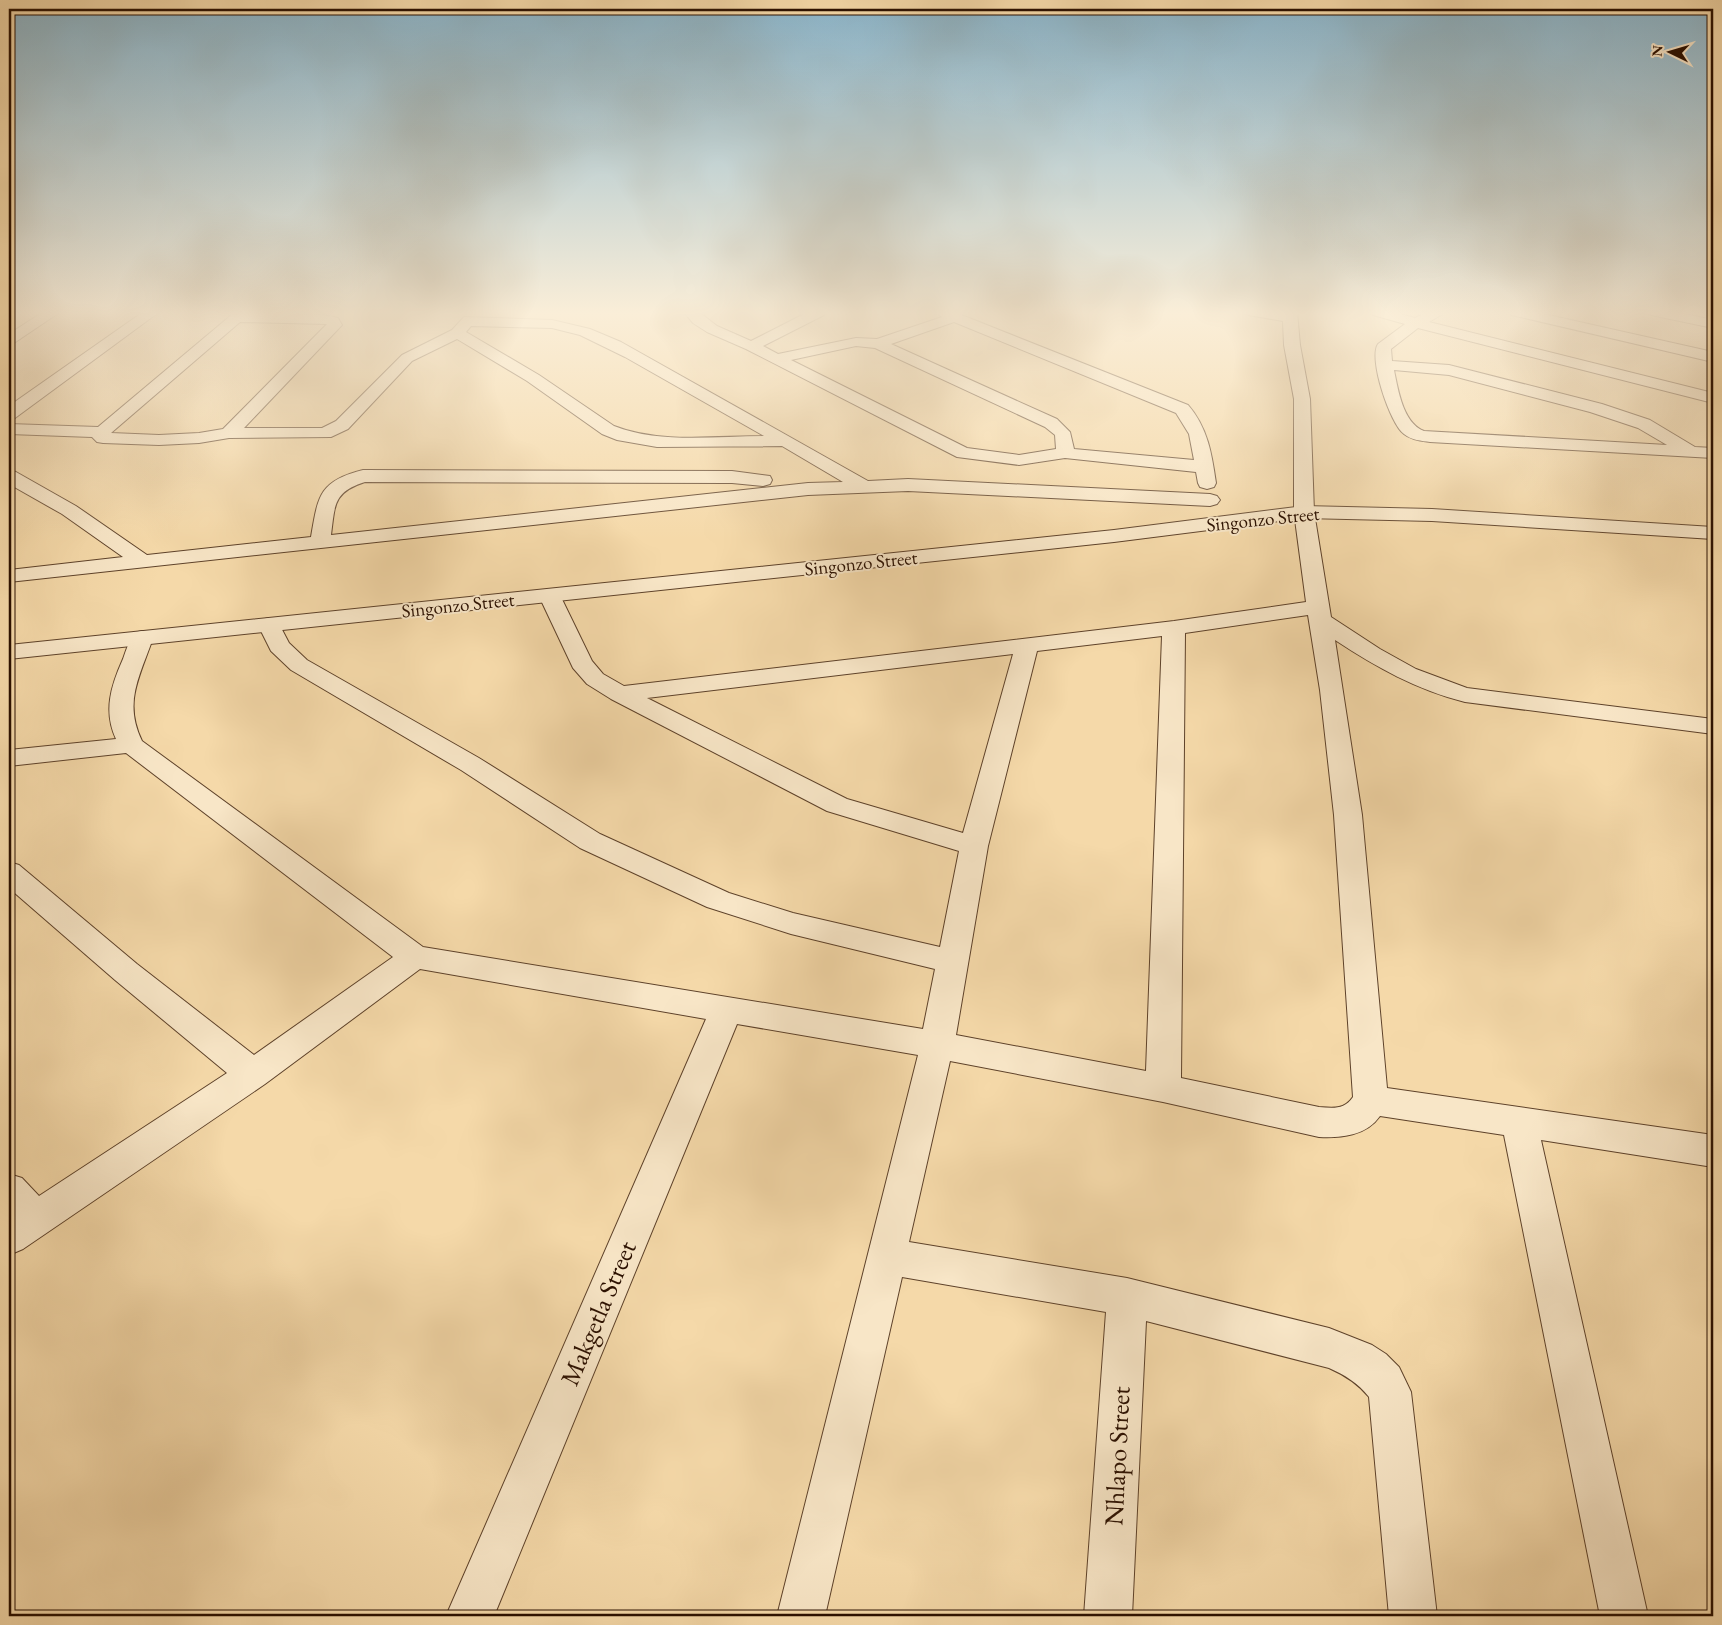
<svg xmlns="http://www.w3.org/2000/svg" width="1722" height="1625" viewBox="0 0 1722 1625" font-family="'EB Garamond',serif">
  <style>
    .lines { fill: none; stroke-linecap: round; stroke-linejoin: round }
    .minor-casing { stroke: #5e422a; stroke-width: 2 }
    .tertiary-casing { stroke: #5e422a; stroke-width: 2 }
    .minor { fill: #f8e6c7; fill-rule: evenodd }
    .tertiary { fill: #f8e6c7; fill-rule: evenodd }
    .labels { text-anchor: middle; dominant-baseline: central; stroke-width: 4; stroke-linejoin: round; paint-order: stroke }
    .far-street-label { font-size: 19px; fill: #2b1000; stroke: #f8e6c7 }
    .near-street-label { font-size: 26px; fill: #2b1000; stroke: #f8e6c7 }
  </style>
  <rect width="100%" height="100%" fill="#f5d9a9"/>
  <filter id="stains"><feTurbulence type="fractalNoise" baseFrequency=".004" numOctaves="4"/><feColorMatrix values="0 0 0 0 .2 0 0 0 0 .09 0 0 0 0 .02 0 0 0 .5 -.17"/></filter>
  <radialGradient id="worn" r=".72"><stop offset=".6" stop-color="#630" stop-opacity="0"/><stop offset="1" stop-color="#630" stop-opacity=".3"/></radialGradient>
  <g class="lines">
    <g class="minor-casing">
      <path id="minor" d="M43,312H60L14,343L9,344V334Z
        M143,312H159L15,418L9,419V406Z
        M235,312L325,315L338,318L342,325L244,428H322L336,421L402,355L452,330L464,317L552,320L590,329L621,342L868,481L908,479L1210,494L1217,496L1220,500L1217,504L1210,506L908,491L808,495L9,582V570L123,557L62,514L9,484V470L16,472L76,506L147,555L311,537C318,496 319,481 363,470L732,471L770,476L772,480L770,484L763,486L732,483L365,482C333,492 335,505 331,535L808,483L843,482L782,446L657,447L617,440L602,434L527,381L457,339L412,361L348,429L331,437L229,438L199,443L159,445L103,443L97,442L92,437L9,434V424L98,427ZM240,322L327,324L223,429L199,433L159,435L111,433ZM471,326L552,328L580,335L625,357L764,436C716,436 659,444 614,426L539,375L466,332Z
        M684,312H699L717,326L751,341L808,312H826L824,315L763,346L778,354L856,338L877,339L942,317L935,312H954L1188,405C1208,428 1212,455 1216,483L1214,487L1207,489L1200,487L1198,483L1196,472L1065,458L1019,465L957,457L746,349L707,332L693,323ZM954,322L1176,413L1189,434L1194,460L1074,449L1070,432L1057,419L891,344ZM856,346L875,348L1045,427L1055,435L1056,449L1019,455L967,448L791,360Z
        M1246,312H1297L1300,345L1310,399L1314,512L1331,617L1380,649L1416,669L1467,688L1713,719V734L1465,702C1417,690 1376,667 1335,640L1362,815L1387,1088L1713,1135V1167L1541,1140L1648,1616H1600L1504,1135L1380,1116C1366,1136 1341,1138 1319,1137L1163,1102L950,1061L909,1242L1127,1278L1329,1328L1372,1345L1386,1354L1399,1367L1411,1392L1437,1616H1389L1369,1397C1358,1383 1345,1375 1329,1368L1146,1321L1132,1616H1084L1106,1312L902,1277L825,1616H777L918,1055L737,1024L494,1616H446L706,1019L420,969L265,1084L23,1249L9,1255V1174L22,1178L39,1196L227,1073L115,980L9,888V862L19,865L137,964L254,1055L393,957L126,753L9,766V750L116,739C103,711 111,686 123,659C126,650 129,641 134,633L142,631L150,633L153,638C140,676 123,702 142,741L423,947L923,1029L935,969L791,934L707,907L580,848L461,770L291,670L271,651L258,625L261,620L269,618L277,620L289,643L307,660L479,758L600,834L729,893L793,913L940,947L959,851L827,811L611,699L587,684L573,668L539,596L542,591L550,589L558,591L592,661L603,674L624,686L1174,621L1306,602L1294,512V399L1284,345L1283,321L1248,315ZM1308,615L1320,690L1334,815L1353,1097C1344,1110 1333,1108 1319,1107L1181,1078L1185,633ZM1162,636L1146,1071L956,1035L988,846L1037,651ZM1013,654L963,833L847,799L647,698Z
        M1371,312H1393L1415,318L1428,312H1446L1429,322L1713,393V403L1418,328L1391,349L1392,361L1449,365L1602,404L1650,420L1695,447L1713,448V458L1430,442C1422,441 1411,440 1404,434C1390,424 1368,358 1378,344L1405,324L1373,315ZM1394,370L1449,375L1590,412L1638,428L1667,445L1424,431C1403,423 1398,390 1394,370Z
        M1509,312H1535L1713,352V362L1516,316L1511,315Z
        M1649,312H1676L1713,320V328L1651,315Z"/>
    </g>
    <g class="tertiary-casing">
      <path id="tertiary" d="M1304,506L1432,509L1713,527V539L1432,521L1304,518L1114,542L9,659V645L1114,530Z"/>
    </g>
    <use href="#minor" class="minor"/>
    <use href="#tertiary" class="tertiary"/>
  </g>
  <linearGradient id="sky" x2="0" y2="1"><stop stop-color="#8ab6cd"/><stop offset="0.58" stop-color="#faeed8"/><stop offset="1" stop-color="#faeed8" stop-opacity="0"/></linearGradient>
  <rect width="1722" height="540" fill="url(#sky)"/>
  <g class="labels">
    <g class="far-street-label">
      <text transform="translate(1263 519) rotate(-6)">Singonzo Street</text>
      <text transform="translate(861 563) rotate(-6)">Singonzo Street</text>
      <text transform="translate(458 605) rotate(-6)">Singonzo Street</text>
    </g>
    <g class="near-street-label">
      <text transform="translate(598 1313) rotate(-67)">Makgetla Street</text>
      <text transform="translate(1117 1456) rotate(-87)">Nhlapo Street</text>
    </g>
  </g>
  <rect width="1722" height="1625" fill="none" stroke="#f5d9a9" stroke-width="30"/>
  <rect x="10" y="10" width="1702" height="1605" fill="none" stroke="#2b1000" stroke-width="2.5"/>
  <rect x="15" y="15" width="1692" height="1595" fill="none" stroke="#2b1000"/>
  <g transform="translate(1670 52) rotate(275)" stroke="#f8e6c7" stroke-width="4" paint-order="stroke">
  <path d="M0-4L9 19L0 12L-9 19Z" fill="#2b1000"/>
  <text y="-8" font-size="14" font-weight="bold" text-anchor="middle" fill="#2b1000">N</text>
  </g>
  <rect width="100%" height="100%" filter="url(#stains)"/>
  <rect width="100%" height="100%" fill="url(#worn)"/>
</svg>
